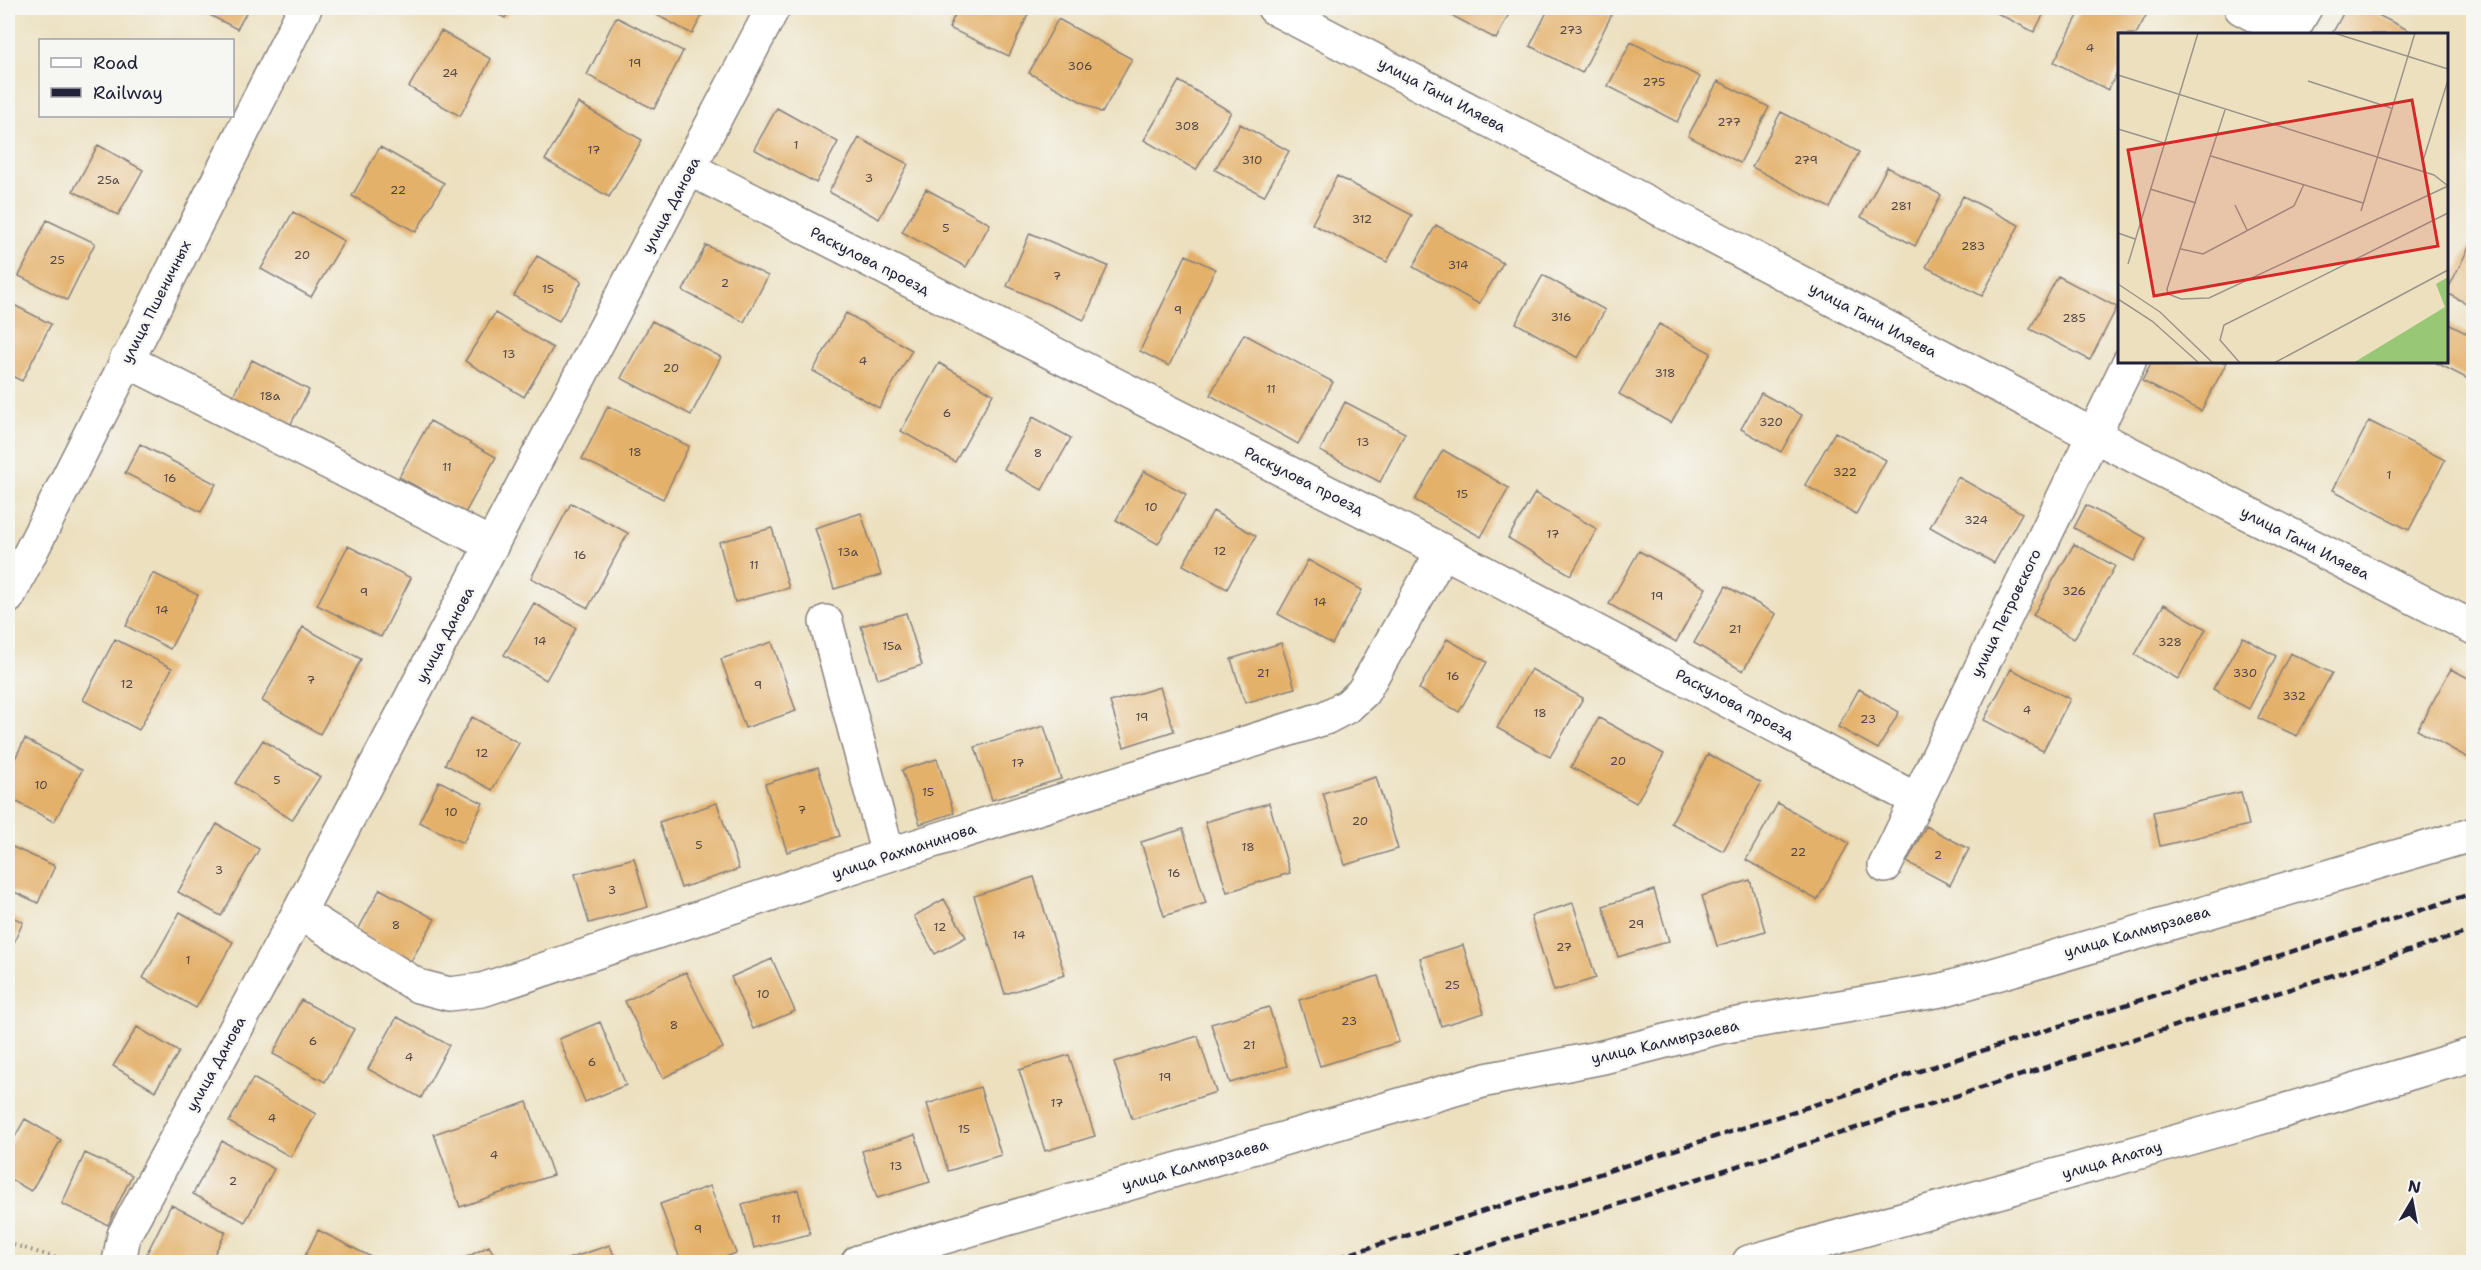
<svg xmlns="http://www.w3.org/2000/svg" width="2481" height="1270" viewBox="0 0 2481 1270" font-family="'Shantell Sans',sans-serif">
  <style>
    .building { fill: #e4b16b }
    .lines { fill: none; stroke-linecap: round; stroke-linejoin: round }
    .minor-casing { stroke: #87817d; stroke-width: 36 }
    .path { stroke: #87817d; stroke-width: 4; stroke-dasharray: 1.5 4.5; stroke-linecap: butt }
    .minor { stroke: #fff; stroke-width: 33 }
    .rail { stroke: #22223b; stroke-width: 4.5; stroke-dasharray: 9 4.5; stroke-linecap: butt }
    .labels { text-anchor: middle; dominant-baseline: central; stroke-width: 5; stroke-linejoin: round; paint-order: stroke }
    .number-label { font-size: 12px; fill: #524647 }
    .street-label { font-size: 15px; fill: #22223b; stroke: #f6f6f2 }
    .inset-road { fill: none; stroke: #9b948a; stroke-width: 1.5 }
    .view { fill: #d62828; fill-opacity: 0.15; stroke: #d62828; stroke-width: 3 }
    .inset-edge { fill: none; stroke: #22223b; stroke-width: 3 }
  </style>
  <rect width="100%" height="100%" fill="#f6f6f2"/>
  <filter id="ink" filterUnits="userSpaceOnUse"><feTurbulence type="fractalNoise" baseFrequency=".0167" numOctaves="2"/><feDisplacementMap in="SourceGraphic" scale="12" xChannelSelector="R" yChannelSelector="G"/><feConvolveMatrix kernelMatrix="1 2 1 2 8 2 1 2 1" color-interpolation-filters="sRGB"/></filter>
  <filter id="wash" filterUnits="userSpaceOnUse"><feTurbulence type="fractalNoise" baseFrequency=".008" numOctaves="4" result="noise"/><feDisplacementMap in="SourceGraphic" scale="24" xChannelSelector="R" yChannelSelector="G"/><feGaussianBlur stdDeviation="1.35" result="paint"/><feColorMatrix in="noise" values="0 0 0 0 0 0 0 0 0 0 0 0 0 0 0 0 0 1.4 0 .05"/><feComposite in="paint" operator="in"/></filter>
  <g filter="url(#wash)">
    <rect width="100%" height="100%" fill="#ece0bf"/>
    <g id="blocks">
      <path class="building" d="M196,8H249L237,29Z
        M485,8H511L505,18Z
        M644,8H706L692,34Z
        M958,8H1031L1009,56L949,28Z
        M1438,8H1512L1496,39Z
        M1549,8H1599L1612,14L1582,73L1530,46Z
        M1987,8H2047L2034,32Z
        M2082,8L2149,10L2136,34H2120V67L2108,90L2054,62Z
        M2346,8H2364L2416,34H2332Z
        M616,17L683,51L654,109L587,75Z
        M1058,19L1132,59L1102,113L1029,73Z
        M441,31L491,59L460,116L409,87Z
        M1631,42L1700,77L1677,122L1608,86Z
        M1179,81L1231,112L1196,170L1144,140Z
        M1718,81L1769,107L1740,163L1688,136Z
        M578,103L642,140L609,197L545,160Z
        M777,108L838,142L816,183L754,149Z
        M1781,112L1859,152L1830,208L1752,167Z
        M1240,124L1289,151L1264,196L1215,170Z
        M859,138L908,164L879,219L829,192Z
        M98,145L143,170L118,215L73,191Z
        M380,147L444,183L416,232L352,196Z
        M1887,167L1941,195L1915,246L1861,217Z
        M1337,176L1412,215L1387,262L1312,224Z
        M926,189L990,224L966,267L902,232Z
        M1963,196L2019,225L1982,296L1926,267Z
        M293,212L344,241L311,297L261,269Z
        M47,220L95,243L67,300L19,276Z
        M1436,225L1503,263L1479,304L1413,267Z
        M1030,233L1108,266L1084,320L1007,286Z
        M2471,243L2474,244V307L2446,293Z
        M706,245L768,276L744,322L683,291Z
        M1186,255L1215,269L1169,366L1140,351Z
        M537,256L582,281L559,321L514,296Z
        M1543,275L1605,310L1578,358L1516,323Z
        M2058,276L2117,307L2090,360L2030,329Z
        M8,302L51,324L22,381L8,374Z
        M495,313L553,348L524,397L465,361Z
        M846,313L912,350L879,408L813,371Z
        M652,321L721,357L691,415L621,378Z
        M2446,323L2474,337V374L2470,380L2435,362H2446Z
        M1659,324L1711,353L1671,423L1619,394Z
        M1244,334L1333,382L1298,444L1210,395Z
        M252,360L309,390L287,431L230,401Z
        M2152,362H2227L2201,411L2142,381Z
        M939,363L993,394L955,462L901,431Z
        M1761,393L1802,415L1781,452L1741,429Z
        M1345,402L1405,433L1380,482L1320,451Z
        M608,406L689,446L663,499L582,459Z
        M1033,417L1071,438L1042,490L1004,469Z
        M430,421L496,457L465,513L399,477Z
        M2369,421L2445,460L2409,530L2333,490Z
        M1835,432L1886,460L1856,514L1805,485Z
        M140,444L216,484L201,512L125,473Z
        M1443,450L1509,488L1481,537L1415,500Z
        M1144,471L1186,494L1158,544L1116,520Z
        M1958,477L2022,513L1994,563L1930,527Z
        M1535,493L1597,529L1571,575L1508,538Z
        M571,503L628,533L588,608L531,578Z
        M2086,505L2146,538L2134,561L2074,528Z
        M1213,511L1256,536L1227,589L1183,565Z
        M861,513L881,575L834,589L815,528Z
        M772,528L789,588L735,602L719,542Z
        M2074,544L2115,566L2074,639L2033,615Z
        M348,546L411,578L381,637L317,605Z
        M1639,551L1706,588L1676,642L1609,604Z
        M1308,560L1362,590L1332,644L1278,614Z
        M153,573L198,595L170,649L126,626Z
        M1726,586L1776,614L1743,671L1694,643Z
        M534,603L576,628L546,680L504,655Z
        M2164,604L2206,629L2178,679L2135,655Z
        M906,613L922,665L878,679L861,626Z
        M303,627L361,659L320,734L262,701Z
        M2243,637L2276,656L2249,709L2213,689Z
        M115,639L172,668L139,730L83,700Z
        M1447,639L1487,662L1459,712L1419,689Z
        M772,642L796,711L745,728L721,659Z
        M1281,643L1295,688L1245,703L1231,659Z
        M2290,653L2332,673L2297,736L2258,718Z
        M1531,669L1583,698L1550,757L1497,728Z
        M2011,669L2070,699L2043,751L1984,720Z
        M2451,669L2474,681V761L2417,730Z
        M1160,687L1174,731L1124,747L1110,702Z
        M1859,689L1899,712L1878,749L1838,727Z
        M472,717L519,743L492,790L445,764Z
        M1599,718L1664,754L1636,803L1571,767Z
        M1044,726L1061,779L992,800L975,747Z
        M25,739L82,770L54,822L8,797V772Z
        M263,740L320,777L292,820L235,783Z
        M1708,754L1761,783L1723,851L1671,823Z
        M937,759L954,813L920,824L902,770Z
        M818,767L840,836L787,852L765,784Z
        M1376,777L1398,849L1345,865L1323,793Z
        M439,781L483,803L463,843L419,822Z
        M2241,792L2249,825L2160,846L2153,812Z
        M717,803L739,869L681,888L659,822Z
        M1269,803L1290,873L1227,892L1205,822Z
        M1778,803L1849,843L1817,900L1746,860Z
        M217,824L259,849L221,916L178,892Z
        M1926,826L1969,849L1950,885L1907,862Z
        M1183,829L1206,903L1164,916L1141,842Z
        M8,845L55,866L38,903L8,889Z
        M634,858L648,907L589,923L575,874Z
        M1034,877L1065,975L1005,994L974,896Z
        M1750,880L1765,931L1717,946L1702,896Z
        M380,889L435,919L411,961L357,932Z
        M1654,890L1669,941L1618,957L1603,906Z
        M944,899L966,937L935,954L914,916Z
        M1573,903L1596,978L1554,991L1531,916Z
        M180,912L233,942L196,1008L143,978Z
        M8,915L23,922L8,956Z
        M1463,945L1484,1013L1441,1026L1420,958Z
        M772,959L795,1011L753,1029L731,977Z
        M686,972L723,1048L663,1078L625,1001Z
        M1378,976L1399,1042L1320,1066L1299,1000Z
        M301,1000L354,1029L325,1082L273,1054Z
        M1269,1007L1287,1066L1230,1083L1211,1024Z
        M397,1017L449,1045L421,1098L368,1069Z
        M600,1022L626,1085L585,1102L559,1039Z
        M137,1027L179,1052L155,1091L113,1066Z
        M1198,1036L1216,1092L1132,1119L1114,1062Z
        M1069,1055L1095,1136L1045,1151L1019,1070Z
        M253,1078L316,1114L291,1157L229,1122Z
        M980,1087L1001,1155L948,1171L927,1104Z
        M527,1102L553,1175L460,1207L434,1134Z
        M25,1119L61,1140L31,1191L8,1178V1149Z
        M915,1135L930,1182L877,1198L862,1151Z
        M222,1141L274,1169L245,1222L193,1194Z
        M85,1153L132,1175L108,1225L62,1204Z
        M710,1186L736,1253L711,1262H681L660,1204Z
        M798,1190L810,1234L754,1248L742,1204Z
        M171,1205L226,1232L210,1262L143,1261Z
        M318,1230L381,1262H302Z
        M610,1245L616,1262H559Z
        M489,1246L498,1262H457Z"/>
    </g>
  </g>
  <g filter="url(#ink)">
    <use href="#blocks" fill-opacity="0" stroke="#87817d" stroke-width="1.5"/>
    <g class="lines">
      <g class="minor-casing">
        <path id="minor" d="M1274,8L2093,435L2474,628
          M2241,8L2291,34
          M2290,34L2305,8
          M690,169L1443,551L1915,799
          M126,360L492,545
          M8,597L305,8
          M826,622L888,855
          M1885,866L2129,362
          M299,912L418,986L449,994L482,990L888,855L1325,718L1348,706L1363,692L1443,551
          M119,1262L124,1235L299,912L773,8
          M858,1262L1486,1080L1603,1057L1720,1027L1942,990L2474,834
          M1749,1262L2246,1122L2474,1054"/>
      </g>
      <path class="path" d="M8,1243L69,1262"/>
      <use href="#minor" class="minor"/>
      <path class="rail" d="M1325,1262L2474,893
        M1438,1262L2474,930"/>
    </g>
  </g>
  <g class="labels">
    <g class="number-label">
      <text x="1571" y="30">273</text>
      <text x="2090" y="48">4</text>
      <text x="635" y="63">19</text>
      <text x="1080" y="66">306</text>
      <text x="450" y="73">24</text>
      <text x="1654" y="82">275</text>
      <text x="1729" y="122">277</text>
      <text x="1187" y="126">308</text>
      <text x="796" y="145">1</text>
      <text x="594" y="150">17</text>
      <text x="1252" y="160">310</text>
      <text x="1806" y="160">279</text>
      <text x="869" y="178">3</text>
      <text x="108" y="180">25а</text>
      <text x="398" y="190">22</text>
      <text x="1901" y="206">281</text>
      <text x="1362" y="219">312</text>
      <text x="946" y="228">5</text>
      <text x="1973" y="246">283</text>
      <text x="302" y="255">20</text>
      <text x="57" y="260">25</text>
      <text x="1458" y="265">314</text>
      <text x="1057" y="276">7</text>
      <text x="725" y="283">2</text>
      <text x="548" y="289">15</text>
      <text x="1178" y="310">9</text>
      <text x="1561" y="317">316</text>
      <text x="2074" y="318">285</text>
      <text x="509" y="354">13</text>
      <text x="863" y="361">4</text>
      <text x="671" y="368">20</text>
      <text x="1665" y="373">318</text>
      <text x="1271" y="389">11</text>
      <text x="270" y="396">18а</text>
      <text x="947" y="413">6</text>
      <text x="1771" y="422">320</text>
      <text x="1363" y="442">13</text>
      <text x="635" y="452">18</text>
      <text x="1038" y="453">8</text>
      <text x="447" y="467">11</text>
      <text x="1845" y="472">322</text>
      <text x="2389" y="475">1</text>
      <text x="170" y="478">16</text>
      <text x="1462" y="494">15</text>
      <text x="1151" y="507">10</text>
      <text x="1976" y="520">324</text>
      <text x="1553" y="534">17</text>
      <text x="1220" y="551">12</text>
      <text x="848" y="552">13а</text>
      <text x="580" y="555">16</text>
      <text x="754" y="565">11</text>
      <text x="2074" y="591">326</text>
      <text x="364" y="592">9</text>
      <text x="1657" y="596">19</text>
      <text x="1320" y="602">14</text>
      <text x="162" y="610">14</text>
      <text x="1735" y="629">21</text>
      <text x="540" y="641">14</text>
      <text x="2170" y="642">328</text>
      <text x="892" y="646">15а</text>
      <text x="1263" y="673">21</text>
      <text x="2245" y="673">330</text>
      <text x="1453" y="676">16</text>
      <text x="311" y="680">7</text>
      <text x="127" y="684">12</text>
      <text x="758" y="685">9</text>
      <text x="2294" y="696">332</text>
      <text x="2027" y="710">4</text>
      <text x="1540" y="713">18</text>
      <text x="1142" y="717">19</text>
      <text x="1868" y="719">23</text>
      <text x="482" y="753">12</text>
      <text x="1618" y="761">20</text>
      <text x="1018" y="763">17</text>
      <text x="277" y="780">5</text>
      <text x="41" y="785">10</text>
      <text x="928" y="792">15</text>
      <text x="802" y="810">7</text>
      <text x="451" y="812">10</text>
      <text x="1360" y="821">20</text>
      <text x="699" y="845">5</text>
      <text x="1248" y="847">18</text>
      <text x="1798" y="852">22</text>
      <text x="1938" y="855">2</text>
      <text x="219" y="870">3</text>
      <text x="1174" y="873">16</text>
      <text x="612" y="890">3</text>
      <text x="1636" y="924">29</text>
      <text x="396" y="925">8</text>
      <text x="940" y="927">12</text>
      <text x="1019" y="935">14</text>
      <text x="1564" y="947">27</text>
      <text x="188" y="960">1</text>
      <text x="1452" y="985">25</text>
      <text x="763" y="994">10</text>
      <text x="1349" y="1021">23</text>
      <text x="674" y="1025">8</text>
      <text x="313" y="1041">6</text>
      <text x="1249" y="1045">21</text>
      <text x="409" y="1057">4</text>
      <text x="592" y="1062">6</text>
      <text x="1165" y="1077">19</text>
      <text x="1057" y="1103">17</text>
      <text x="272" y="1118">4</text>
      <text x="964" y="1129">15</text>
      <text x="494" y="1155">4</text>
      <text x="896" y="1166">13</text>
      <text x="233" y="1181">2</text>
      <text x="776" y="1219">11</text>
      <text x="698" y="1229">9</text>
    </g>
    <g class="street-label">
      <text transform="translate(1442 95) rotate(28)">улица Гани Иляева</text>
      <text transform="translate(671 205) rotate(-62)">улица Данова</text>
      <text transform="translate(870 261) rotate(27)">Раскулова проезд</text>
      <text transform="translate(156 302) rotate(-63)">улица Пшеничных</text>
      <text transform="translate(1873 320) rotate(28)">улица Гани Иляева</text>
      <text transform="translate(1304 481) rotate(27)">Раскулова проезд</text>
      <text transform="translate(2305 543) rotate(27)">улица Гани Иляева</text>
      <text transform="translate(2006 613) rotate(-64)">улица Петровского</text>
      <text transform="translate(445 635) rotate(-62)">улица Данова</text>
      <text transform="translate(1735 704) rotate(28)">Раскулова проезд</text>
      <text transform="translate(904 851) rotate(-18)">улица Рахманинова</text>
      <text transform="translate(2137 932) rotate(-16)">улица Калмырзаева</text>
      <text transform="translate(1665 1042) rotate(-13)">улица Калмырзаева</text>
      <text transform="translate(216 1064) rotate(-61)">улица Данова</text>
      <text transform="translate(2112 1160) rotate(-16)">улица Алатау</text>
      <text transform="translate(1195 1165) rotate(-16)">улица Калмырзаева</text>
    </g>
  </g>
  <g transform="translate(2118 33)">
    <rect width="330" height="330" fill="#ece0bf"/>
    <path d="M330,244V330H235L327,274L318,251Z" fill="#98c776"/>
    <path class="inset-road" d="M216,0L330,36M0,42L316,142L330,153L91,265L63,266L50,261L49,256L107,77M190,48L273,75M0,96L46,110M93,123L245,170M305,128L330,47M32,156L78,170M117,172L129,197M243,178L297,0M0,200L17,206M63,216L85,221L176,173L186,151M10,231L80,0M0,251L42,279L95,330M0,266L34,288L81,330M122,330L102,307L106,292L330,180M156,330L330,237"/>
    <path class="view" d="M294,67L320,213L36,263L10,117Z"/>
    <rect width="330" height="330" class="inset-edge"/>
  </g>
  <rect width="2481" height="1270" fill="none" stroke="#f6f6f2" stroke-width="30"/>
  <rect x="39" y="39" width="195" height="78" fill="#f6f6f2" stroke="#a1a1a9" stroke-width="1.5"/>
  <rect x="51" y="58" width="30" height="9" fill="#ffffff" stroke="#a1a1a9" stroke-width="1.5"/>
  <text x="93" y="69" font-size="18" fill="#22223b">Road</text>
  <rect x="51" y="88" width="30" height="9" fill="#22223b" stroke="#a1a1a9" stroke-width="1.5"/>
  <text x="93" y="99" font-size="18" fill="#22223b">Railway</text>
  <g transform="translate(2412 1201) rotate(10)" stroke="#f6f6f2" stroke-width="4.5" paint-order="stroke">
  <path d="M0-4.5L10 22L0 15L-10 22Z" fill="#22223b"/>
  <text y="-9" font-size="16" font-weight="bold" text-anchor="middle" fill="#22223b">N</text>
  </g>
</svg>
